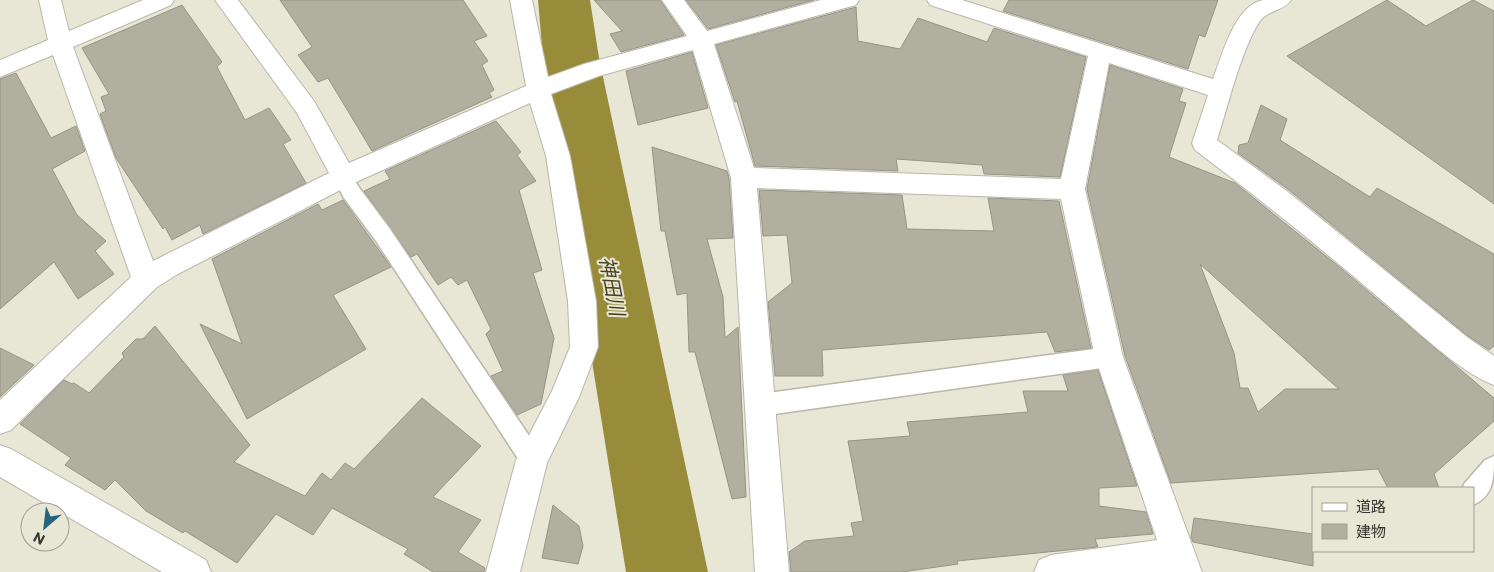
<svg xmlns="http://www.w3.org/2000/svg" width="1494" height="572" viewBox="0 0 1494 572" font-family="Commissioner,'Noto Sans JP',sans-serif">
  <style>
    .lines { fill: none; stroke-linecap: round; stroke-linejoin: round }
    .river { fill: #988b39; fill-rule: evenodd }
    .building { fill: #b1af9f; stroke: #969485; fill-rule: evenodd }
    .lane-casing { stroke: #b9b7a7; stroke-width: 3 }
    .street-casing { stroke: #b9b7a7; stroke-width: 2 }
    .lane { fill: #fff; fill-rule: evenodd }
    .street { fill: #fff; fill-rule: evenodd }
    .labels { text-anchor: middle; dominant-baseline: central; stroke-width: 4; stroke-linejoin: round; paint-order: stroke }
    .water-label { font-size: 20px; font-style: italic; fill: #48421f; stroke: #e8e6d5 }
  </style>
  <rect width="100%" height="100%" fill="#e8e6d5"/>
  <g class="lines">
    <path class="river" d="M538,0H590L599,58L708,572H626L543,58Z"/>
  </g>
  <path class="building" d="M280,0H463L487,36L474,41L488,61L482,65L494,90L489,93L492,97L372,151L328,78L318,82L298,55L312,47Z
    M594,0H660L684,35L621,52L610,34L622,31Z
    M686,0H814L708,29Z
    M1009,0H1218L1205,37L1199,35L1188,69L1003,11Z
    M1387,0L1426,26L1473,0L1494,11V204L1287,56Z
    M182,5L222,62L217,67L245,120L269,108L291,140L283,144L306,183L203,234L200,225L172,240L165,227L163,229L116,158L100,114L106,111L101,97L109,94L82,48Z
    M856,7L858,41L900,49L918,18L987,42L994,28L1086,57L1060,177L984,174L982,165L896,159L898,171L755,166L737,101L735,102L716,45Z
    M692,52L708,108L638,125L626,71Z
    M1110,65L1183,89L1179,101L1186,103L1169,157L1235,183L1337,265L1494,398V421L1434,474L1439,488H1388L1378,469L1171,483L1125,356L1087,189ZM1200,264L1324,376L1339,389H1285L1258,412L1248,388H1240L1234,353Z
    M16,73L51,138L76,126L85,151L52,169L77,215L106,241L95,251L114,274L78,299L54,262L0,309V79Z
    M1261,105L1287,119L1280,140L1370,197L1377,188L1494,254V346L1489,350L1468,336L1289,190L1238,153L1239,145L1248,143Z
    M496,121L521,152L517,155L536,181L519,190L542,270L533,273L554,338L541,404L517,415L491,376L503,371L486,334L491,329L467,280L458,285L451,277L438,285L417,254L411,257L364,191L390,179L385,171Z
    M652,147L727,171L729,178L733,238L707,239L723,297L725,338L738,327L746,497L732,499L695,352H689L687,293L677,295L665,231H661Z
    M759,190L902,195L907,229L994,231L988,198L1059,201L1091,348L1055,352L1047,332L822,350L823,376H775L768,302L792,283L787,235L763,236Z
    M343,200L391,267L333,295L366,349L247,419L200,324L242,344L212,259L318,204L322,210Z
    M155,326L250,445L234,462L305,496L322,473L331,480L345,463L354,469L422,398L481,446L433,497L481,520L458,552L485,568L484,572H433L404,554L408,549L332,508L313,535L276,514L237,563L185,531L183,533L146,511L115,480L105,490L65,465L71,458L20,424L64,380L72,384L74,383L89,393L124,357L122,353L136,339H143Z
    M0,348L34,365L0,397Z
    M1098,370L1137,486L1099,488V506L1146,512L1153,534L1095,539L1098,547L957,561L958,564L902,572H791L789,552L805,541L854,536L851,523L863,521L848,441L910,436L907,422L1028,412L1023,391H1068L1063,375Z
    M553,505L579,526L583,546L578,564L542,558Z
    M1194,518L1313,534V566L1193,542L1191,537Z"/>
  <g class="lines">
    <g class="lane-casing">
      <path id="lane" d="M343,169L350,172L358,186L390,229L540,452L544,460L540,468L532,472L524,468L376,241L344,198L333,177L336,172Z
        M1109,347L1117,350L1120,357L1117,364L1109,367L760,416L752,413L748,405L752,397L760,394Z
        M1494,456C1494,478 1494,496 1473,505V488H1463L1464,484L1485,460Z"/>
    </g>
    <g class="street-casing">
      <path id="street" d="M39,0H61L69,31L143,0H174L171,5L73,47L153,261L329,173L297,113L215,0H238L314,101L349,163L526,86L510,0H532L548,77L584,64L687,36L662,0H684L707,31L821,0H859L856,5L714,44L754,168L1061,179L1088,56L930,5L927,0H962L1213,79C1222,55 1235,5 1263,0C1272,0 1282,0 1291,0C1284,11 1266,11 1260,21C1241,50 1228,106 1217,140L1288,192L1467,337L1494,356V385C1459,372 1414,328 1385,303C1323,250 1260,199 1195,150L1192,143L1208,95L1109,63L1085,189L1123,357L1202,572H1034L1039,560L1051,555L1157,540L1095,357L1061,199L757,188L789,572H755L731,178L693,50L599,76L551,94L570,156L596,301L598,347L579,397L547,463L520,572H486L516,460L552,391L570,347L568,301L546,156L530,103L352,184L176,275L156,288L11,430L0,434V400L131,277L53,55L0,77V60L48,40Z
        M0,445L11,449L206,560L211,572H162L0,477Z"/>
    </g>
    <use href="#lane" class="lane"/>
    <use href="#street" class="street"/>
  </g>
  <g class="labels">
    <g class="water-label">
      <text transform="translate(613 286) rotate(79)">神田川</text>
    </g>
  </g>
  <rect x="1312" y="487" width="162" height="65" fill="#e8e6d5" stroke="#a09f92"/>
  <rect x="1322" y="503" width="25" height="8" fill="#ffffff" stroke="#a09f92"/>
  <text x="1356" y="512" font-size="15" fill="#35342d">道路</text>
  <rect x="1322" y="524" width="25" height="15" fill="#b1af9f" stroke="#a09f92"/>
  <text x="1356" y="537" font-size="15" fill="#35342d">建物</text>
  <g transform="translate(45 527) rotate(208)"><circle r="24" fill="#e8e6d5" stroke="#a09f92"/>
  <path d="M0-4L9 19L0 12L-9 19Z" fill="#27647b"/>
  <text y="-8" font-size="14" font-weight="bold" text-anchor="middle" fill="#35342d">N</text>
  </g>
</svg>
